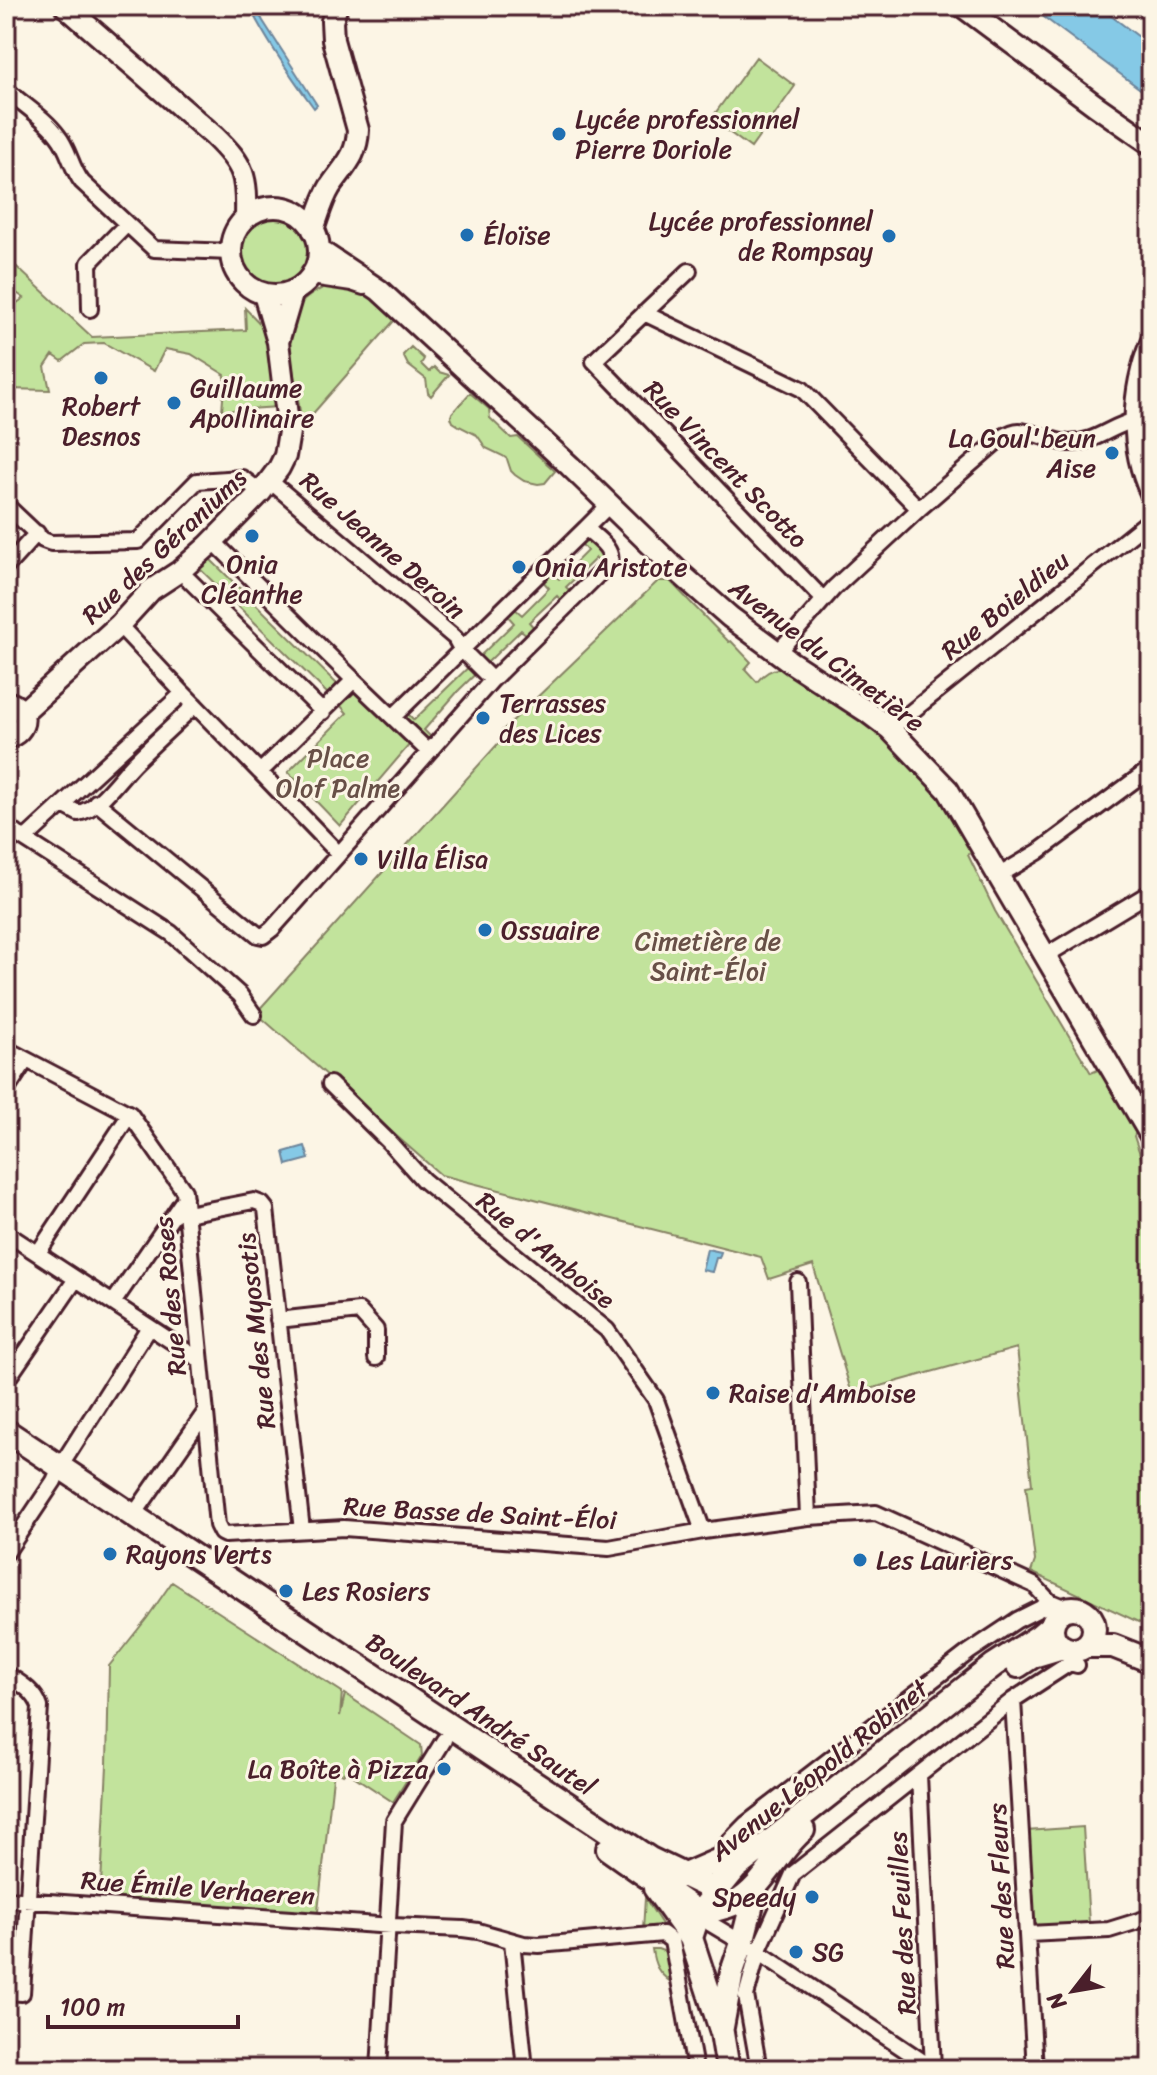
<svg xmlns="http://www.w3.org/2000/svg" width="1157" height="2075" viewBox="0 0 1157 2075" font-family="Sriracha,sans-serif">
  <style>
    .green { fill: #c2e39c; stroke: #868164; stroke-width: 2 }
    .water { fill: #85c9e6; stroke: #6d859b; stroke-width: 2 }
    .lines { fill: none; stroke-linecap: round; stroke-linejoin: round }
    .street-casing { stroke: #4a1f2b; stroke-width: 20 }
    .secondary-casing { stroke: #4a1f2b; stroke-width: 26 }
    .primary-casing { stroke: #4a1f2b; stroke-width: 28 }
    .street { stroke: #fcf5e5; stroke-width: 14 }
    .secondary { stroke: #fcf5e5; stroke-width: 20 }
    .primary { stroke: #fcf5e5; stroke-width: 22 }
    .poi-dot { fill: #1f6fb2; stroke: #fcf5e5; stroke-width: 3 }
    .labels { text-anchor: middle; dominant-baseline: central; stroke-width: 6; stroke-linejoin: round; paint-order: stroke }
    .poi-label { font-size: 26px; fill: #4a1f2b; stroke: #fcf5e5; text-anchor: start }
    .street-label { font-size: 26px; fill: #4a1f2b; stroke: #fcf5e5 }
    .park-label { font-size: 26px; fill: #685047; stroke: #fcf5e5 }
  </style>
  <rect width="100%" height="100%" fill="#fcf5e5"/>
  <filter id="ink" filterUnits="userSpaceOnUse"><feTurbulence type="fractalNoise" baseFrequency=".0125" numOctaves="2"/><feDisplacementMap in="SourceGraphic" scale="16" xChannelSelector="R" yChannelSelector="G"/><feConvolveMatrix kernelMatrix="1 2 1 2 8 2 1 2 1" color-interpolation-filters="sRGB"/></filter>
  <g filter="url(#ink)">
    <path class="green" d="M756,57L795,86L751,148L711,119Z
      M240 252a36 36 0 1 1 72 0a36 36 0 1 1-72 0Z
      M6,257L92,337L246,330L245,308L271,335L278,407L222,411L225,375L191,354L165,349L154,371L104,343L84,344L62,361L53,355L45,367L50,390L6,389V316L10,308L24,298L9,288L6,291Z
      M327,286L376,292L400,314L309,418L304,419L301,417C298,397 285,335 291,320C296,303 311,293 327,286Z
      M411,347L424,359L421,364L429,372L434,367L439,372L449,375L431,396L428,393L426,379L408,365L403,355Z
      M1151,378V464L1146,407Z
      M470,393L489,409L490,418L511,438L518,437L555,471L545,483L538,484L524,481L515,475L511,471L507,459L503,456L486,448L477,435L459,426L453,422L451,417L452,413Z
      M583,539C594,545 601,551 606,563L603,566L596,558L566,587L572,593L563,602L557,596L529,622L535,629L528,636L521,630L459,690L424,730L433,739L427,741L404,719L406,712L414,720L514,623L506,614L513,607L522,615L549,588L541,579L550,571L559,579L587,551L580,542Z
      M209,558L340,687L331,697L199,568Z
      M658,581H670L729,642L731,641L751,662L745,669L757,682C765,672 775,666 788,670L878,731L905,756L947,803L974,850L968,855L995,911L1091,1073L1100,1069L1137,1131L1134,1136L1143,1163L1151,1167V1628L1031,1572L1035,1561L1026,1486L1032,1485L1017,1348L852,1394L813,1265L769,1279L761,1257L441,1175L256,1013L504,737L501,732Z
      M355,691L410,744L340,826L288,772L347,713L340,705Z
      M172,1582L342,1692L340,1716L345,1694L421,1745L422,1756L393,1802L346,1771L343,1774L334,1769L317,1920L100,1905L107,1765L109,1666L147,1618Z
      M1083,1827L1089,1923L1032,1926L1026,1831Z
      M645,1898L665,1929L643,1930Z
      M652,1949H658L666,1952L672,1983C658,1973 654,1965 652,1949Z"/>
    <path class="water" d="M249,6H255L263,21L317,105L314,108C290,75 267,42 249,6Z
      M1029,6H1098L1151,46V97Z
      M305,1146L309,1159L287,1165L284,1152Z
      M707,1249L721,1252L719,1258H716L712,1272L702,1270Z"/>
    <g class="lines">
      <g class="street-casing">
        <path id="street" d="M6,92H9C25,106 46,119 58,136C69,149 71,168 82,182L154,249L231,252
          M689,271L594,361L823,599
          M90,309L89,263L127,224
          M644,313L802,389L919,509
          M270,481L455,638L461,649L492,680
          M6,505L43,540L51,543L138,541L197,481L242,478L261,492
          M586,528L609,505
          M213,541L354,680
          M6,567L37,533
          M180,571L323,712
          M119,625L183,693
          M778,652L834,588L919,509L1001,438C1006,435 1013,431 1019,431C1036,432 1052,442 1069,443C1096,443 1112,425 1136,420
          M393,717L586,528C596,538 614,548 610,563L492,680L339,854L260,772L354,680L428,751
          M890,729L1151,519
          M96,802L258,935L263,936L272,929L339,854
          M63,805L78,813C98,810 120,777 134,763C154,743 175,724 195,705
          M6,825L21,837L171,933L240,995L254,1015
          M21,837L28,836L183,693L260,772
          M998,876L1038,852L1151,768
          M1045,956L1151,892
          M6,1049L130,1114L184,1191L217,1525L221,1533L225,1535L344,1528L609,1548L703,1531L808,1517L876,1513L1034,1585L1049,1601L1068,1609
          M330,1084L389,1142L423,1180L607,1330L656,1400L703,1531
          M6,1091L26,1060
          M187,1214L254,1201L262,1204L266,1209L302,1530
          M6,1233L200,1360
          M38,1253L130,1114
          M798,1282L808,1517
          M113,1303L185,1198
          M278,1320L359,1311L376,1330V1358
          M6,1381L76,1279
          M133,1516L206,1411
          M6,1553L54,1481L60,1467L149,1327
          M6,1674C20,1683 35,1691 40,1707L22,1993L6,1992
          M1013,1700L1035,2069
          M919,1775L933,2068
          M717,1891C718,1853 719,1851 746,1824L969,1652L1017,1620L1043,1607L1049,1601
          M6,1899L392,1926L463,1929L478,1931L524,1944L539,1945L663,1934L672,1941L695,2069
          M699,1913L711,1924L766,1957L934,2069
          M1028,1934L1109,1930L1151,1917
          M512,1941L525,2069
          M379,2069L394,1821L444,1740
          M759,2069L746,1996L758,1952L793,1874L1013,1700L1070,1663L1077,1665"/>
      </g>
      <g class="secondary-casing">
        <path id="secondary" d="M65,6L214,136C245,166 247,176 246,218
          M962,6L1095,105L1151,144
          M231 251a44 44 0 1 1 88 0a44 44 0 1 1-88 0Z
          M313,230C318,216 322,200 330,187C344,166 357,157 358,130L333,40L332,21L337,6
          M319,250L379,290L570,466L681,574L730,617L792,663L866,711L890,729L948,790L1151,1136
          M312,274L352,280L364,284
          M278,342L293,291
          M1151,343C1132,390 1129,446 1151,493
          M6,702C30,707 29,732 6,738
          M22,713L119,625L151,590L180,571L208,546L261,492L279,468L285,456L289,432L278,342L264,294"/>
      </g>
      <g class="primary-casing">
        <path id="primary" d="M6,1431L650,1859L717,1891
          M1052 1629a21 21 0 1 1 42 0a21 21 0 1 1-42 0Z
          M1086,1646H1113L1151,1661
          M1018,1666L1033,1656L1063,1647
          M608,1849L699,1913
          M682,1876L749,1847
          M655,1888L691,1938
          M699,1913C711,1910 725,1909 735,1903C764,1887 778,1851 803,1830
          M722,2027L732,1972L742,1943L756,1888
          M728,2069L722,2033L691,1938L699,1913L736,1868L994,1665L1039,1636L1052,1625"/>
      </g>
      <use href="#street" class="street"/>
      <use href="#secondary" class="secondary"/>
      <use href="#primary" class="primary"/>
    </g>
  </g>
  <g class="poi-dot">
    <circle cx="559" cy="134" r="8"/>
    <circle cx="467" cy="235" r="8"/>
    <circle cx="889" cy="236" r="8"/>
    <circle cx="101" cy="378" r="8"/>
    <circle cx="174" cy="403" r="8"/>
    <circle cx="1112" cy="453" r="8"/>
    <circle cx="252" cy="536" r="8"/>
    <circle cx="519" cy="567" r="8"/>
    <circle cx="483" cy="718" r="8"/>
    <circle cx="361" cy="859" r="8"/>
    <circle cx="485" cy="930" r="8"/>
    <circle cx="713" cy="1393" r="8"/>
    <circle cx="110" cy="1554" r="8"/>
    <circle cx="860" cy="1560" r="8"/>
    <circle cx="286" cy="1591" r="8"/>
    <circle cx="444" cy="1769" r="8"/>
    <circle cx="812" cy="1897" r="8"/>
    <circle cx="796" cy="1952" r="8"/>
  </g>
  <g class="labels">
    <g class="poi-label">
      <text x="575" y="119">Lycée professionnel<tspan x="575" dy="30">Pierre Doriole</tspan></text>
      <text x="873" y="221" text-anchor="end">Lycée professionnel<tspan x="873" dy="30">de Rompsay</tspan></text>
      <text x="483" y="235">Éloïse</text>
      <text x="190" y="388">Guillaume<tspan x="190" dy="30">Apollinaire</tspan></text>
      <text x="101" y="406" text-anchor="middle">Robert<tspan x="101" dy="30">Desnos</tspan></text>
      <text x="1096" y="438" text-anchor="end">La Goul'beun<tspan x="1096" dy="30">Aise</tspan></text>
      <text x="252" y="564" text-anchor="middle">Onia<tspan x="252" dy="30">Cléanthe</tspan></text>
      <text x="535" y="567">Onia Aristote</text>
      <text x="499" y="703">Terrasses<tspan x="499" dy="30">des Lices</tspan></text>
      <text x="377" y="859">Villa Élisa</text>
      <text x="501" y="930">Ossuaire</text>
      <text x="729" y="1393">Raise d'Amboise</text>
      <text x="126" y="1554">Rayons Verts</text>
      <text x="876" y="1560">Les Lauriers</text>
      <text x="302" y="1591">Les Rosiers</text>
      <text x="428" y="1769" text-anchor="end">La Boîte à Pizza</text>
      <text x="796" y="1897" text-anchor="end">Speedy</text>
      <text x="812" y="1952">SG</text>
    </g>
    <g class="street-label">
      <text transform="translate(726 464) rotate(46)">Rue Vincent Scotto</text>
      <text transform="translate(383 545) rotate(41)">Rue Jeanne Deroin</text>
      <text transform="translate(164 546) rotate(-43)">Rue des Géraniums</text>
      <text transform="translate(1005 605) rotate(-39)">Rue Boieldieu</text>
      <text transform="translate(827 655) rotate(37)">Avenue du Cimetière</text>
      <text transform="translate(546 1250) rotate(39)">Rue d'Amboise</text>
      <text transform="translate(170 1296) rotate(-95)">Rue des Roses</text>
      <text transform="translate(256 1331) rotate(-96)">Rue des Myosotis</text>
      <text transform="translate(480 1513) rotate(3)">Rue Basse de Saint-Éloi</text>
      <text transform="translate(481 1714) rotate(34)">Boulevard André Sautel</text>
      <text transform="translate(819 1770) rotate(-39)">Avenue Léopold Robinet</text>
      <text transform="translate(1001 1886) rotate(-93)">Rue des Fleurs</text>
      <text transform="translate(198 1888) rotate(4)">Rue Émile Verhaeren</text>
      <text transform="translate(902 1923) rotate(-93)">Rue des Feuilles</text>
    </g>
    <g class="park-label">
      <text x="338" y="758">Place<tspan x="338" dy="30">Olof Palme</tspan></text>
      <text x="708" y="941">Cimetière de<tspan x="708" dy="30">Saint-Éloi</tspan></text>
    </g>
  </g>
  <rect width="1157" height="2075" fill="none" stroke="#fcf5e5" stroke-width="32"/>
  <rect x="16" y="16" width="1125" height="2043" fill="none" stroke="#4a1f2b" stroke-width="3" filter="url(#ink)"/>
  <g transform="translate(1073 1991) rotate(239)" stroke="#fcf5e5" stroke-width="6" paint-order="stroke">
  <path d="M0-6L14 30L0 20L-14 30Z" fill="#4a1f2b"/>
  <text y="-12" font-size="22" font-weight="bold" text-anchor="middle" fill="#4a1f2b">N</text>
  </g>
  <path d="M48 2015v12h190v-12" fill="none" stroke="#4a1f2b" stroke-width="4"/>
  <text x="60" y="2015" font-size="24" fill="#4a1f2b" stroke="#fcf5e5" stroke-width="6" paint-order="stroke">100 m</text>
</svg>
